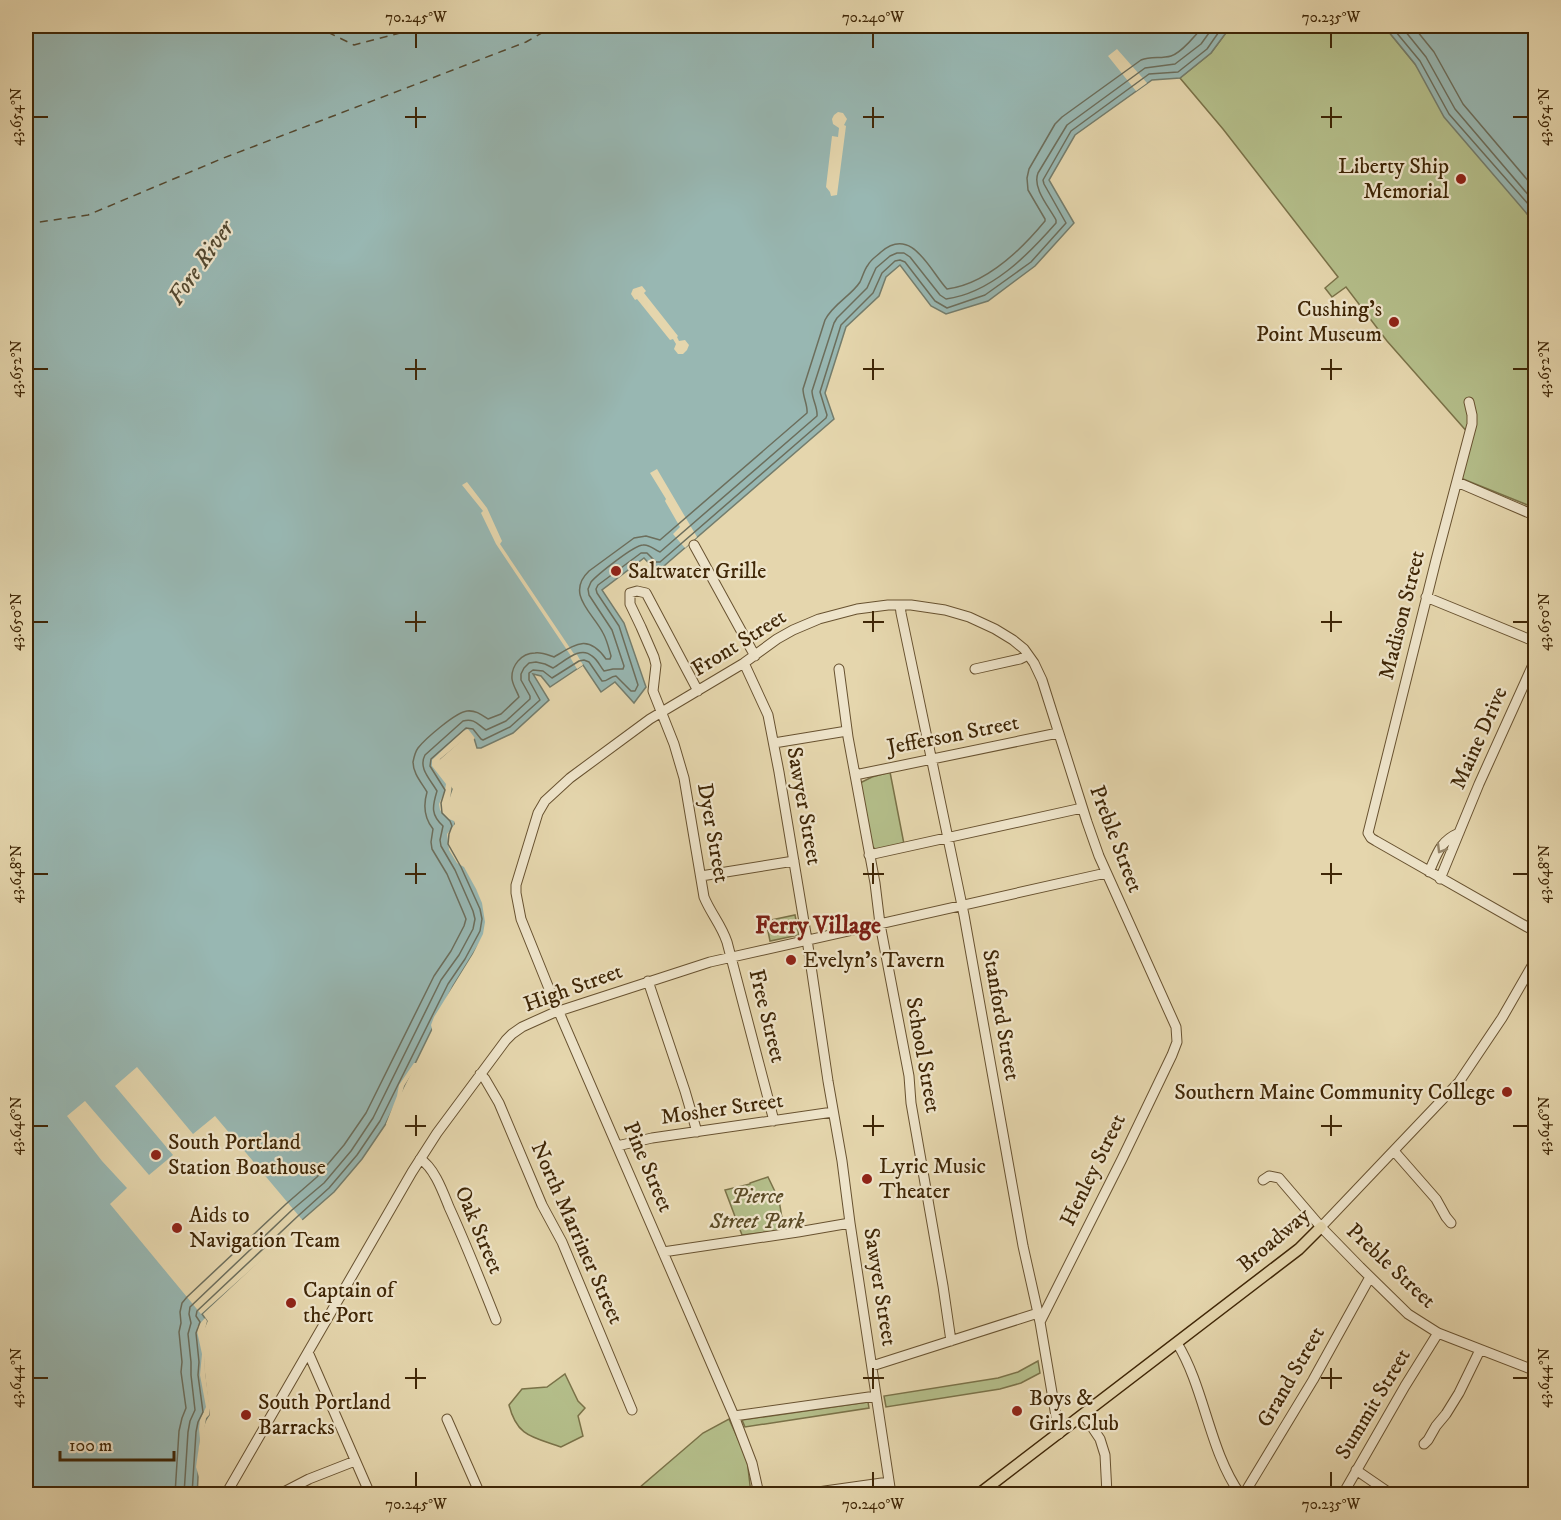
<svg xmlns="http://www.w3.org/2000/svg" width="1561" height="1520" viewBox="0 0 1561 1520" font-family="'IM FELL DW Pica',serif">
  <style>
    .green { fill: #b4be8a; stroke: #7a7248; stroke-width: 1.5 }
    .water { fill: #98b7b2; stroke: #747d6d; stroke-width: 1.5 }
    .pier { fill: #e5d6ad }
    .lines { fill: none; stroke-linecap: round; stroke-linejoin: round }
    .shore { stroke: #6c6e5c; stroke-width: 1.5 }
    .ferry { stroke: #554a31; stroke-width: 1.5; stroke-dasharray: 8 6; stroke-linecap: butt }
    .minor-casing { stroke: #685230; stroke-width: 11 }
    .major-casing { stroke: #3f2606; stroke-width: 13 }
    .minor { stroke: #eee4ca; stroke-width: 9 }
    .major { stroke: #e5d6ad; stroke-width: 10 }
    .oneway { stroke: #968568 }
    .ticks { fill: none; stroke: #3f2606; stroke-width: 2 }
    .poi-dot { fill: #8f2418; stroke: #eee4ca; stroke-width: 2 }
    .labels { text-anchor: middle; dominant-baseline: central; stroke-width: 4.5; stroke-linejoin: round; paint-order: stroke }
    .poi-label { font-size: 22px; fill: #3f2606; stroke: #eee4ca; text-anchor: start }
    .street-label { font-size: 22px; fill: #3f2606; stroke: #eee4ca }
    .park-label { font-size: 22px; font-style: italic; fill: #5c4c27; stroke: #eee4ca }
    .water-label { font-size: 24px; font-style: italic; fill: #554a31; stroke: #eee4ca }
    .neighbourhood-label { font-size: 24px; font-weight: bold; fill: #7a1f14; stroke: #eee4ca }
    .neatline { fill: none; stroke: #3f2606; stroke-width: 2 }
    .ticks-label { font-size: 15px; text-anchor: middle; fill: #3f2606 }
  </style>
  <rect width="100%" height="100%" fill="#e5d6ad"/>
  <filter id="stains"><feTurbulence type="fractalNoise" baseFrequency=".00333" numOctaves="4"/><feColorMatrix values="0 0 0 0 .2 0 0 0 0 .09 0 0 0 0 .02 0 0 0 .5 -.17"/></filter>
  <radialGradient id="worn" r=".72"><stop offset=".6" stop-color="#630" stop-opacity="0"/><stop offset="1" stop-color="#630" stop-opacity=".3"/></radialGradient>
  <path class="green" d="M1231,26H1384L1415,64L1528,215L1535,221V508L1458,477L1469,434L1387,341L1346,287L1332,297L1325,288L1338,277L1223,129L1180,78L1211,53Z
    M890,772L904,844L876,850L872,846L860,783L872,777Z
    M795,915L799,935L770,941L766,921Z
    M768,1177L779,1200L784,1230L742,1235L725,1190L750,1184V1183Z
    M1038,1361L1040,1373L1021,1383L1000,1389L886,1407L884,1396L998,1378L1018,1372Z
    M565,1374L578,1401L585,1408L578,1416L583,1436L561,1447C533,1437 517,1437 509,1405L522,1389L547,1387Z
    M868,1402L869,1408L745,1427L742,1420Z
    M729,1419L747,1459L751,1494H632L703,1433Z"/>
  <path class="water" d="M26,26H1231L1211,53L1180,78L1152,80L1075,135L1049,180L1074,223L1035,266L988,301L946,314L931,306L900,265L886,277L879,296L846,327L825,393L834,419L657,572L644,558L602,590L624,623L646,687L634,703L615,682L601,692L583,665L550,687L541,676L533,674L549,700L513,733L481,748H477L474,738L469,733L435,763L452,789L447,804V812L455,817L454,843L486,907V933L453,986L385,1125L362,1159L334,1192L302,1220L202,1314L207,1321L202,1333L204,1370L209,1415C197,1429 199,1475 197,1494H26Z
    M1384,26H1535V221L1528,215L1444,117L1415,64Z"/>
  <path class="pier" d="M1117,49L1147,83L1136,91L1108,56Z
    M838,112L843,113L847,119L844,125L846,126L837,195L831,196L830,192L826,187L832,136L838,137L839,128L833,124L832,119L834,115Z
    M642,286L646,291L644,293L678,336L677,337L679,341L685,340L689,345L687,350L683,354H678L674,349L676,344L673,339L670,340L637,299L635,300L631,294L633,289Z
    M657,469L697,537L685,548L673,534L680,527L665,501L666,499L650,473Z
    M467,482L487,508L502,541L500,544L574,654L576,653L583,665L577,669L570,657L571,656L496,544L481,513L483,511L462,485Z
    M468,729L475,738L473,740L468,736L440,759L439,764L452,784L450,799L448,806L449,810L457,816L461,825L456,841L458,848L473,871L489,907L491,925L489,934L473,964L456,988L433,1033L431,1025L434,1017L473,954L483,934L485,922L482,903L476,889L464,867L457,863L449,850L447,834L455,824L454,821L449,819L440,810L439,804L445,790L446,784L432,766V760L463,731Z
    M414,1063H418L417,1065L404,1086L401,1097L388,1125L386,1124L397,1096L399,1085Z
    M137,1067L193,1134L215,1116L304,1222L201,1314L110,1204L127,1188L102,1161L67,1116L85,1101L149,1175L173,1155L115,1086Z
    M205,1318L207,1321L204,1333L205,1372L209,1403V1415L206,1418L202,1444V1460L199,1477L196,1467L200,1439L199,1429L200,1420L206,1407L200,1375L202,1354L197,1331V1327Z"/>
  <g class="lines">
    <path class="shore" d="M1391,26L1420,61L1449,114L1536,213
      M1401,26L1426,57L1455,109L1536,204
      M1413,26L1434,52L1463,104L1536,190
      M175,1494L179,1431L182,1418L186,1408L181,1372L182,1362L179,1332L181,1323L180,1312L182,1303L187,1297L286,1204L317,1177L344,1145L366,1113L434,976L451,951L464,926L466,919L464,914L447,874L432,849L431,842L433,829C424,818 423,806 427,792C421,782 413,773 413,762C414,757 415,752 418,748C425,739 456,712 467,711C476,710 482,715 488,719L501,714L519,697C517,691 513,686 512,679C511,666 521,653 535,653C541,652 548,655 554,657C576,644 588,634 606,659H610L611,656C609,649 607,640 603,633C593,613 565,594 589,571L634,538L646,536L660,540L807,413C808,406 803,397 803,389L825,320C833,304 851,296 860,282C863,276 864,270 868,265C871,259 877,256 881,252C912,225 930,271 947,289C986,284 1021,250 1045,221V219L1028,190L1027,178L1029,169L1055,124L1062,117L1141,60C1151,56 1161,59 1171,56C1181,53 1197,34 1203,26
      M184,1494L188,1432L190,1421L195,1410L191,1375V1362L188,1334L191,1323L189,1314L190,1307L292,1210L324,1183L351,1151L373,1118L441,980L459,955L473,929L475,919L473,911L455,870L441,846L440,840L443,826C431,815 432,807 437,791C430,779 418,768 425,755L463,721C475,718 478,725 486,730L506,721L530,699V696L521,680V674L524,668L529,663L536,662L545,664L553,668C564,662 580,645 592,656C597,659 600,666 604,671L613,669H623L624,666L612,630L589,595L588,589L591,582C597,575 634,545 643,545C650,544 654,550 660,552L817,416C818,408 812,399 812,391L834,323L837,318L867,288L876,268L890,256L897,253H904L910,257L940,295L946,299C991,293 1028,255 1056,223V220C1049,207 1032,188 1038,173L1067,125L1145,68L1175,64L1201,44L1214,26
      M192,1494L196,1432L198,1422L203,1412L198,1375L199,1362L196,1333L200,1322L196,1316L197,1311L298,1216L329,1188L357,1155L380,1121L448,984L465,959L480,931L482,919L480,909L461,867L448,844L449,834L452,826L450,821L442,813L441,803L445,790L430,766L431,759L466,728L473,729L481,739L483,740L510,727L540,700L529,680V673L533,670L543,671L552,678L579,661L584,660L589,662L602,681C607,682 610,676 616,676L631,691H635L638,685L619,626L597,593L596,589L598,585L641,553H647L656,562H660L826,418L827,415L820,392L841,325L873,293L882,273L895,261L900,260L905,262L935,301L947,308L985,295L1031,262L1066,223L1044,184L1043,180L1071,131L1149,74L1178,72L1207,49L1223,26"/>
    <path class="ferry" d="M315,26L354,45L427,26
      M26,224L88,215L221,159L526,42L554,26"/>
    <g class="minor-casing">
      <path id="minor" d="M1469,402L1472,415V424L1436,560L1368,833L1371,838L1376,841L1536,932
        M1457,482L1536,516
        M694,545L755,656
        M1426,597L1536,642
        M900,605L901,613L964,915L1023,1246L1040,1322L1059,1434
        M744,663L768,715L779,772L808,946L828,1081L842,1161L850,1223L891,1494
        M839,669L848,737L875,883L880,924L909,1076L911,1103L943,1286L951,1341
        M975,669L1020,659L1028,655
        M698,691L646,593L637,591L630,593V604L641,627L654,657L656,665L653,691L674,744L684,778L704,897C711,914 721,924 727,942L774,1121
        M774,743L847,731
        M855,775L1058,733
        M869,855L1082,808
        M1429,872C1437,854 1440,841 1459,833
        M701,876L794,861
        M1440,879L1479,784L1536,658
        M648,981L685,1091L697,1132
        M480,1074L485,1079L499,1103L542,1205L562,1242L632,1410
        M617,1146L652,1138L833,1112
        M1394,1151L1436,1199L1446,1217L1451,1223
        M420,1159C434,1167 443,1192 449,1207C466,1244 481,1282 496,1320
        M1263,1180L1269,1176L1279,1178L1321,1227L1360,1267L1408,1314L1438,1333L1536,1371
        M1321,1227L1459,1082L1502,1018L1536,959
        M663,1252L798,1232L850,1223
        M1177,1343C1205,1389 1209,1450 1240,1494
        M308,1352L370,1494
        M872,1366L1038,1313
        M1084,1415L1100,1439L1105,1455L1107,1494
        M734,1416L876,1396
        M447,1419L480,1494
        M1424,1444L1428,1440L1436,1426L1446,1414L1459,1393L1480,1350
        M1356,1470L1391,1494
        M226,1494L412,1172L437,1133L506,1040L512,1034L522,1027L553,1013L710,962L1106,873
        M280,1494L309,1479L355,1461
        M759,1494L752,1463L734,1416L552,996L521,919L516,893V885L538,813L545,801L570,778L650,719L744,663L777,639L793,630L819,619L857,609L888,605H911L945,610L969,617L995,629L1013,640L1024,649L1034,663L1042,680L1087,822L1099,856L1176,1027L1177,1042L1172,1055L1122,1159L1040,1322
        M806,1494L825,1491L889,1482
        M1244,1494L1313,1380L1370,1277
        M1343,1494L1405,1386L1438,1333"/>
    </g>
    <g class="major-casing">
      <path id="major" d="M979,1494L1299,1249L1321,1227"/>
    </g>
    <use href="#minor" class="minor"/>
    <use href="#major" class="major"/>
  </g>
  <defs><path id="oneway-chevron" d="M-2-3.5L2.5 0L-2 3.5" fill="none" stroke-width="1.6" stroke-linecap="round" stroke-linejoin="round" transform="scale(1.5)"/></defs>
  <use class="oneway" href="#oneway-chevron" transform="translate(1441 849) rotate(121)"/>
  <path class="ticks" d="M416,33V48M873,33V48M1331,33V48M416,107V128M873,107V128M1331,107V128M33,117H48M405,117H426M863,117H884M1321,117H1342M1513,117H1528M416,359V380M873,359V380M1331,359V380M33,369H48M405,369H426M863,369H884M1321,369H1342M1513,369H1528M416,611V632M873,611V632M1331,611V632M33,622H48M405,622H426M863,622H884M1321,622H1342M1513,622H1528M416,863V884M873,863V884M1331,863V884M33,874H48M405,874H426M863,874H884M1321,874H1342M1513,874H1528M416,1115V1136M873,1115V1136M1331,1115V1136M33,1126H48M405,1126H426M863,1126H884M1321,1126H1342M1513,1126H1528M416,1368V1389M873,1368V1389M1331,1368V1389M33,1378H48M405,1378H426M863,1378H884M1321,1378H1342M1513,1378H1528M416,1472V1487M873,1472V1487M1331,1472V1487"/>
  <g class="poi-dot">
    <circle cx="1461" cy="179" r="6"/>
    <circle cx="1394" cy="322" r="6"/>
    <circle cx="616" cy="571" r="6"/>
    <circle cx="791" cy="960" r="6"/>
    <circle cx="1507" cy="1092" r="6"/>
    <circle cx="156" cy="1155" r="6"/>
    <circle cx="867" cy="1179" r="6"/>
    <circle cx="177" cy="1228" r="6"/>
    <circle cx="291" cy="1303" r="6"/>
    <circle cx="1017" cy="1411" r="6"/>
    <circle cx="246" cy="1415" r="6"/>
  </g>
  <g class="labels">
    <g class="poi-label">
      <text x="1449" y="166" text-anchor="end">Liberty Ship<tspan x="1449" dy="25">Memorial</tspan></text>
      <text x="1382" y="309" text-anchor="end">Cushing's<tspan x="1382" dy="25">Point Museum</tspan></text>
      <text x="628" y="571">Saltwater Grille</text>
      <text x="803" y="960">Evelyn's Tavern</text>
      <text x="1495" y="1092" text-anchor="end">Southern Maine Community College</text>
      <text x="168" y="1142">South Portland<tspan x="168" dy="25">Station Boathouse</tspan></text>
      <text x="879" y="1166">Lyric Music<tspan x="879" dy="25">Theater</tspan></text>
      <text x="189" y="1215">Aids to<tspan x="189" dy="25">Navigation Team</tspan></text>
      <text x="303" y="1290">Captain of<tspan x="303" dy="25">the Port</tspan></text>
      <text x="1029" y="1398">Boys &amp;<tspan x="1029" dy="25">Girls Club</tspan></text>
      <text x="258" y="1402">South Portland<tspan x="258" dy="25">Barracks</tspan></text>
    </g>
    <g class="street-label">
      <text transform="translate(1402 615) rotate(-76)">Madison Street</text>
      <text transform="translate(739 643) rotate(-32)">Front Street</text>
      <text transform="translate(953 735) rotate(-11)">Jefferson Street</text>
      <text transform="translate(1479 738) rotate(-66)">Maine Drive</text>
      <text transform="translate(804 806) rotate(80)">Sawyer Street</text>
      <text transform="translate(713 833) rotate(80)">Dyer Street</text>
      <text transform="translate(1116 839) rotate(69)">Preble Street</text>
      <text transform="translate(573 988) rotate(-20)">High Street</text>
      <text transform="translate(1001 1015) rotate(80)">Stanford Street</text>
      <text transform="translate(767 1016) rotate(76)">Free Street</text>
      <text transform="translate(923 1055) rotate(80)">School Street</text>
      <text transform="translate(722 1109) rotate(-8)">Mosher Street</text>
      <text transform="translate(648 1167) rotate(67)">Pine Street</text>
      <text transform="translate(1093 1170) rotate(-64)">Henley Street</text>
      <text transform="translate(479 1230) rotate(67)">Oak Street</text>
      <text transform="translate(577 1233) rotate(66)">North Marriner Street</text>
      <text transform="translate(1274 1240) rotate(-40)">Broadway</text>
      <text transform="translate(1391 1266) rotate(43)">Preble Street</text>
      <text transform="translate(880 1287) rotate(81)">Sawyer Street</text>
      <text transform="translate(1291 1377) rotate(-60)">Grand Street</text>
      <text transform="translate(1373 1404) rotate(-59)">Summit Street</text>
    </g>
    <g class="park-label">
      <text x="757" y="1196">Pierce<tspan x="757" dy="25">Street Park</tspan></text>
    </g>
    <g class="water-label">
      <text transform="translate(201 263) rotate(-55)">Fore River</text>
    </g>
    <g class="neighbourhood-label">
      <text x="818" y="926">Ferry Village</text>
    </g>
  </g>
  <rect width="1561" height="1520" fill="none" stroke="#e5d6ad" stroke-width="66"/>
  <path d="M60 1451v9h114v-9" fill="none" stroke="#3f2606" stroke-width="3"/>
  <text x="69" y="1451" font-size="18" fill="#3f2606" stroke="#eee4ca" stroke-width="4.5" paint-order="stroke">100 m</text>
  <rect x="33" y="33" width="1495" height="1454" class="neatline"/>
  <g class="ticks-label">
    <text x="416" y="22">70.245°W</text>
    <text x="873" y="22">70.240°W</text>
    <text x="1331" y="22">70.235°W</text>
    <text transform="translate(16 117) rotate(-90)" y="5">43.654°N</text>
    <text transform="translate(1544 117) rotate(-90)" y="5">43.654°N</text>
    <text transform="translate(16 369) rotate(-90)" y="5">43.652°N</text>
    <text transform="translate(1544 369) rotate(-90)" y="5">43.652°N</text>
    <text transform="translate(16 622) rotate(-90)" y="5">43.650°N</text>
    <text transform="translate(1544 622) rotate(-90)" y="5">43.650°N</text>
    <text transform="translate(16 874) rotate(-90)" y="5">43.648°N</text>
    <text transform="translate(1544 874) rotate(-90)" y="5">43.648°N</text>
    <text transform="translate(16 1126) rotate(-90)" y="5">43.646°N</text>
    <text transform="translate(1544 1126) rotate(-90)" y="5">43.646°N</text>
    <text transform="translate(16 1378) rotate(-90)" y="5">43.644°N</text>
    <text transform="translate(1544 1378) rotate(-90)" y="5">43.644°N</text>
    <text x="416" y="1509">70.245°W</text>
    <text x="873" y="1509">70.240°W</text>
    <text x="1331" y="1509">70.235°W</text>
  </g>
  <rect width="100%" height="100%" filter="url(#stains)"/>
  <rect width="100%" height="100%" fill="url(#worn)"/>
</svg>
